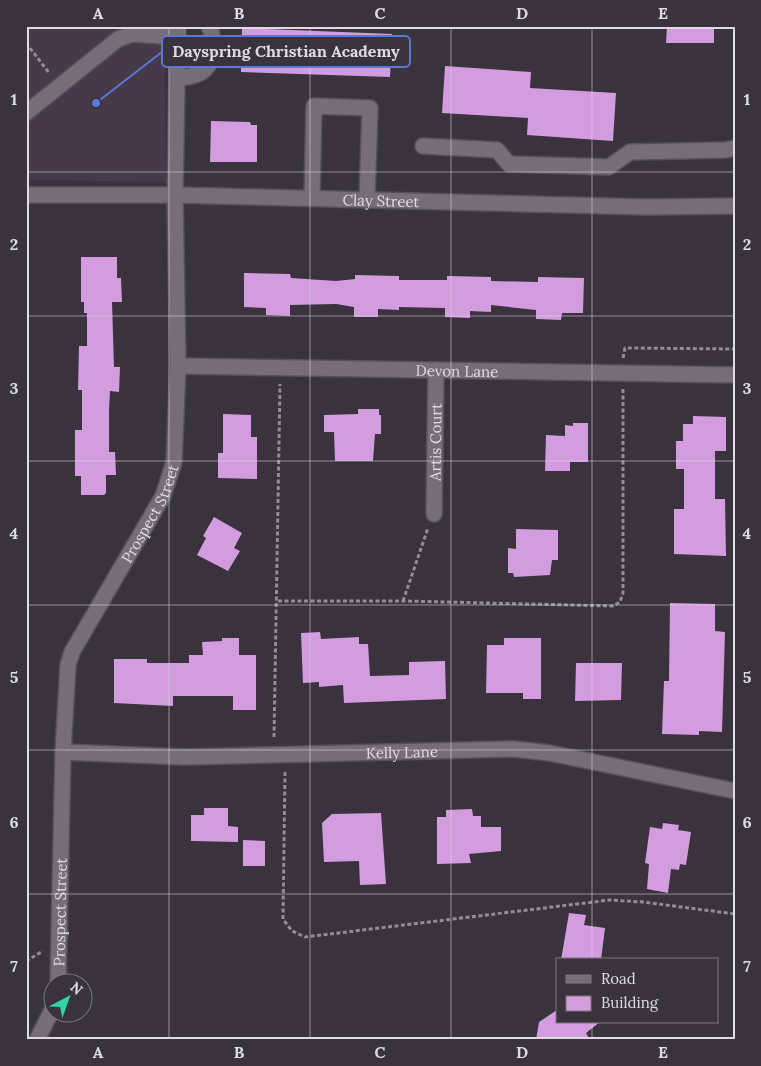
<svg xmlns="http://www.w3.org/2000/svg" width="761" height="1066" viewBox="0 0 761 1066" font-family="Lora,serif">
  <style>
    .built { fill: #463949 }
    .building { fill: #d29cdf }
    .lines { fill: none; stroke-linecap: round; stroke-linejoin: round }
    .minor-casing { stroke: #565058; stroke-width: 18 }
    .path { stroke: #938c94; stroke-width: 3; stroke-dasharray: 4 2.5; stroke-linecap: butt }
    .minor { stroke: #766d79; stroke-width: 15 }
    .grid { fill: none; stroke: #e0dbe1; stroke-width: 1; stroke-opacity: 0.55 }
    .labels { text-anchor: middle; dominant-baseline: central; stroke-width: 5; stroke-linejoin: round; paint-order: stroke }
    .street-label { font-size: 15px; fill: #e0dbe1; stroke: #3a323c }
    .leader { fill: none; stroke: #5878db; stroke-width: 2 }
    .callout-dot { fill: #5878db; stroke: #3a323c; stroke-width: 2 }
    .callout { fill: #3a323c; stroke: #5878db; stroke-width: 2 }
    .callout-label { font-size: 16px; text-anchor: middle; font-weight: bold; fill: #e0dbe1 }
    .neatline { fill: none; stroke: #e0dbe1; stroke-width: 2 }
    .grid-label { font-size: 16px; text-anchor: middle; font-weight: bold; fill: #e0dbe1 }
  </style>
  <rect width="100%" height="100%" fill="#3a323c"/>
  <path class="built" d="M26,26H164L166,182L26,180Z"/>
  <path class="building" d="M667,26H714V43H666Z
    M242,28L392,34L390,77L241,72Z
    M445,66L531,72L530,88L616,93L613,141L527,135L528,118L442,113Z
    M211,121L250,122L251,125H257V162H210Z
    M81,257H117V278H121L122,302H112L114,367H120L119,392L110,391L109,411V452H115L116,475H106V493L104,495H81V476H75V430H82V390H78L79,346H87V313H84V302H81Z
    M244,273L290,274L291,278L336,281L355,279V275L399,276V280H447V276L491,277V281L538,282V277L584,278L583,313H562L561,320L536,319V310L491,305V312L470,311V318L445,317V308L399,307V310L378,309V317H354V307L336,304L290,305V316L266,315V308L244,307Z
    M358,409H379V415H381V434H375L373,461H335L334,432H324V415L358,414Z
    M223,414L251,415V437H257V479L218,478V453H223Z
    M693,416L726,417V451H715V499H725L726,556L674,554V509H684V469H676V441H683V424H693Z
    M573,423H588V462H570V471H545L546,435L565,436V425L573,426Z
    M214,517L242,533L234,548L240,551L228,571L197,555L206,538L203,536Z
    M516,529L558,530V560H552L550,575L514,577L513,573H508V548L516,549Z
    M670,603L715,604V631L725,632L722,732L699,731V735L662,734L664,681H669Z
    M320,632L321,639L359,637V644H368L370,676L409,675V662L445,661L446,699L344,703L343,685L319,687V682L303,683L301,633Z
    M222,638H239V655H256V710H233V696H173V706L114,703V659H147V663H189V655H203L202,642L222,641Z
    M504,638H541V699H523V693H486L487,645H504Z
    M576,663H622L621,700L575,701Z
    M204,808H228V826L238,827V842L191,841V815H204Z
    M472,809L473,816H481V827H501V851L469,854L471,863L437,864V817H446V810Z
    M381,813L386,884L360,885L359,861L324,862L322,823L332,814Z
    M663,823L679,825L678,830L691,832L686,865L680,864L679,870L671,869L668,893L647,889L649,864L645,863L650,827L662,829Z
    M243,840L265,841V866H243Z
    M569,913L586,915L584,925L605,928L601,960H561Z
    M557,1010V1022H600L586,1033L590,1040H536L539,1022Z"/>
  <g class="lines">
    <g class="minor-casing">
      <g id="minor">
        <path d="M177,78C197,77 211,72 213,50C213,41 213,35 209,26"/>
        <path d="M26,113L118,39L132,34L178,37"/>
        <path d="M423,146L497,150L509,164L609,167L630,152L725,150L735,148"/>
        <path id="s1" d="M26,195H175L647,207L735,206"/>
        <path d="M312,198L314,106L370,108L367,199"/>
        <path id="s2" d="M178,366L735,375"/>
        <path id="s3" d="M434,514L436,370"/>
        <path id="s4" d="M63,752L185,757L514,749L550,753L735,791"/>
        <path id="s5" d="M58,984L63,752L68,665L72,652L163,496L174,462L178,366L175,195L178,26"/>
        <path d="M37,1040L52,1010"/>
      </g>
    </g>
    <path class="path" d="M26,43L50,74
      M623,358L625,348H629L735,349
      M278,601H403L613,606L620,602L623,593V389
      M403,601L428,528
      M274,737L280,384
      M285,772L283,919L292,931L305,937L610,900L643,902L735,914
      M26,961L43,951"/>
    <use href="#minor" class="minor"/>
  </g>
  <path class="grid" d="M169,26V1040M310,26V1040M451,26V1040M592,26V960M26,172H735M26,316H735M26,461H735M26,605H735M26,750H735M26,894H735M592,1022V1040"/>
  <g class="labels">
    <g class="street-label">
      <text stroke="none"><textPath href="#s1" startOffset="355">Clay Street</textPath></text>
      <text stroke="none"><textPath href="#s2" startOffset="279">Devon Lane</textPath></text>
      <text stroke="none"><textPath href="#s3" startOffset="72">Artis Court</textPath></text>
      <text stroke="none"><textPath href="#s5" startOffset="492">Prospect Street</textPath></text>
      <text stroke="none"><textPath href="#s4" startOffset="339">Kelly Lane</textPath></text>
      <text stroke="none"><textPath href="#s5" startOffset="72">Prospect Street</textPath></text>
    </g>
  </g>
  <path class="leader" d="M96 103L162 52"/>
  <circle class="callout-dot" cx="96" cy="103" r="5"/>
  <rect class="callout" x="162" y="36" width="248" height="31" rx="5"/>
  <g class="callout-label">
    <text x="286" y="57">Dayspring Christian Academy</text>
  </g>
  <rect width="761" height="1066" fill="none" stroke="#3a323c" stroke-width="55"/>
  <rect x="556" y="958" width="162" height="65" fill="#3a323c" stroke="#7c767e"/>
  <rect x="566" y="975" width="25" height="8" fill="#766d79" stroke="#7c767e"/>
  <text x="601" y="984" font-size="15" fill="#e0dbe1">Road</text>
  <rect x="566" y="996" width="25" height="15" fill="#d29cdf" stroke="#7c767e"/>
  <text x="601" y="1008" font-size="15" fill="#e0dbe1">Building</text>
  <g transform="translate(68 998) rotate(41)"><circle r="24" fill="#3a323c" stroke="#7c767e"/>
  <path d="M0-4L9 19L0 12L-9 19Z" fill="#31d4a9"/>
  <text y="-8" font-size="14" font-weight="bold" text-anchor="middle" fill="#e0dbe1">N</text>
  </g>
  <rect x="28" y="28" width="706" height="1010" class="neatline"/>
  <g class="grid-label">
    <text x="98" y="19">A</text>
    <text x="239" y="19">B</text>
    <text x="380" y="19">C</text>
    <text x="522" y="19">D</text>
    <text x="663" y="19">E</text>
    <text x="14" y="105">1</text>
    <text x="747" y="105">1</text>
    <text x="14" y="250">2</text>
    <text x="747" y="250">2</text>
    <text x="14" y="394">3</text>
    <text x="747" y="394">3</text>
    <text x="14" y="539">4</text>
    <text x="747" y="539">4</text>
    <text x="14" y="683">5</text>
    <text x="747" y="683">5</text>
    <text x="14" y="828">6</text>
    <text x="747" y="828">6</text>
    <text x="14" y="972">7</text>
    <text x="747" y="972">7</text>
    <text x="98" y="1058">A</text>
    <text x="239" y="1058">B</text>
    <text x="380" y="1058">C</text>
    <text x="522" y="1058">D</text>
    <text x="663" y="1058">E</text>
  </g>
</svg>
